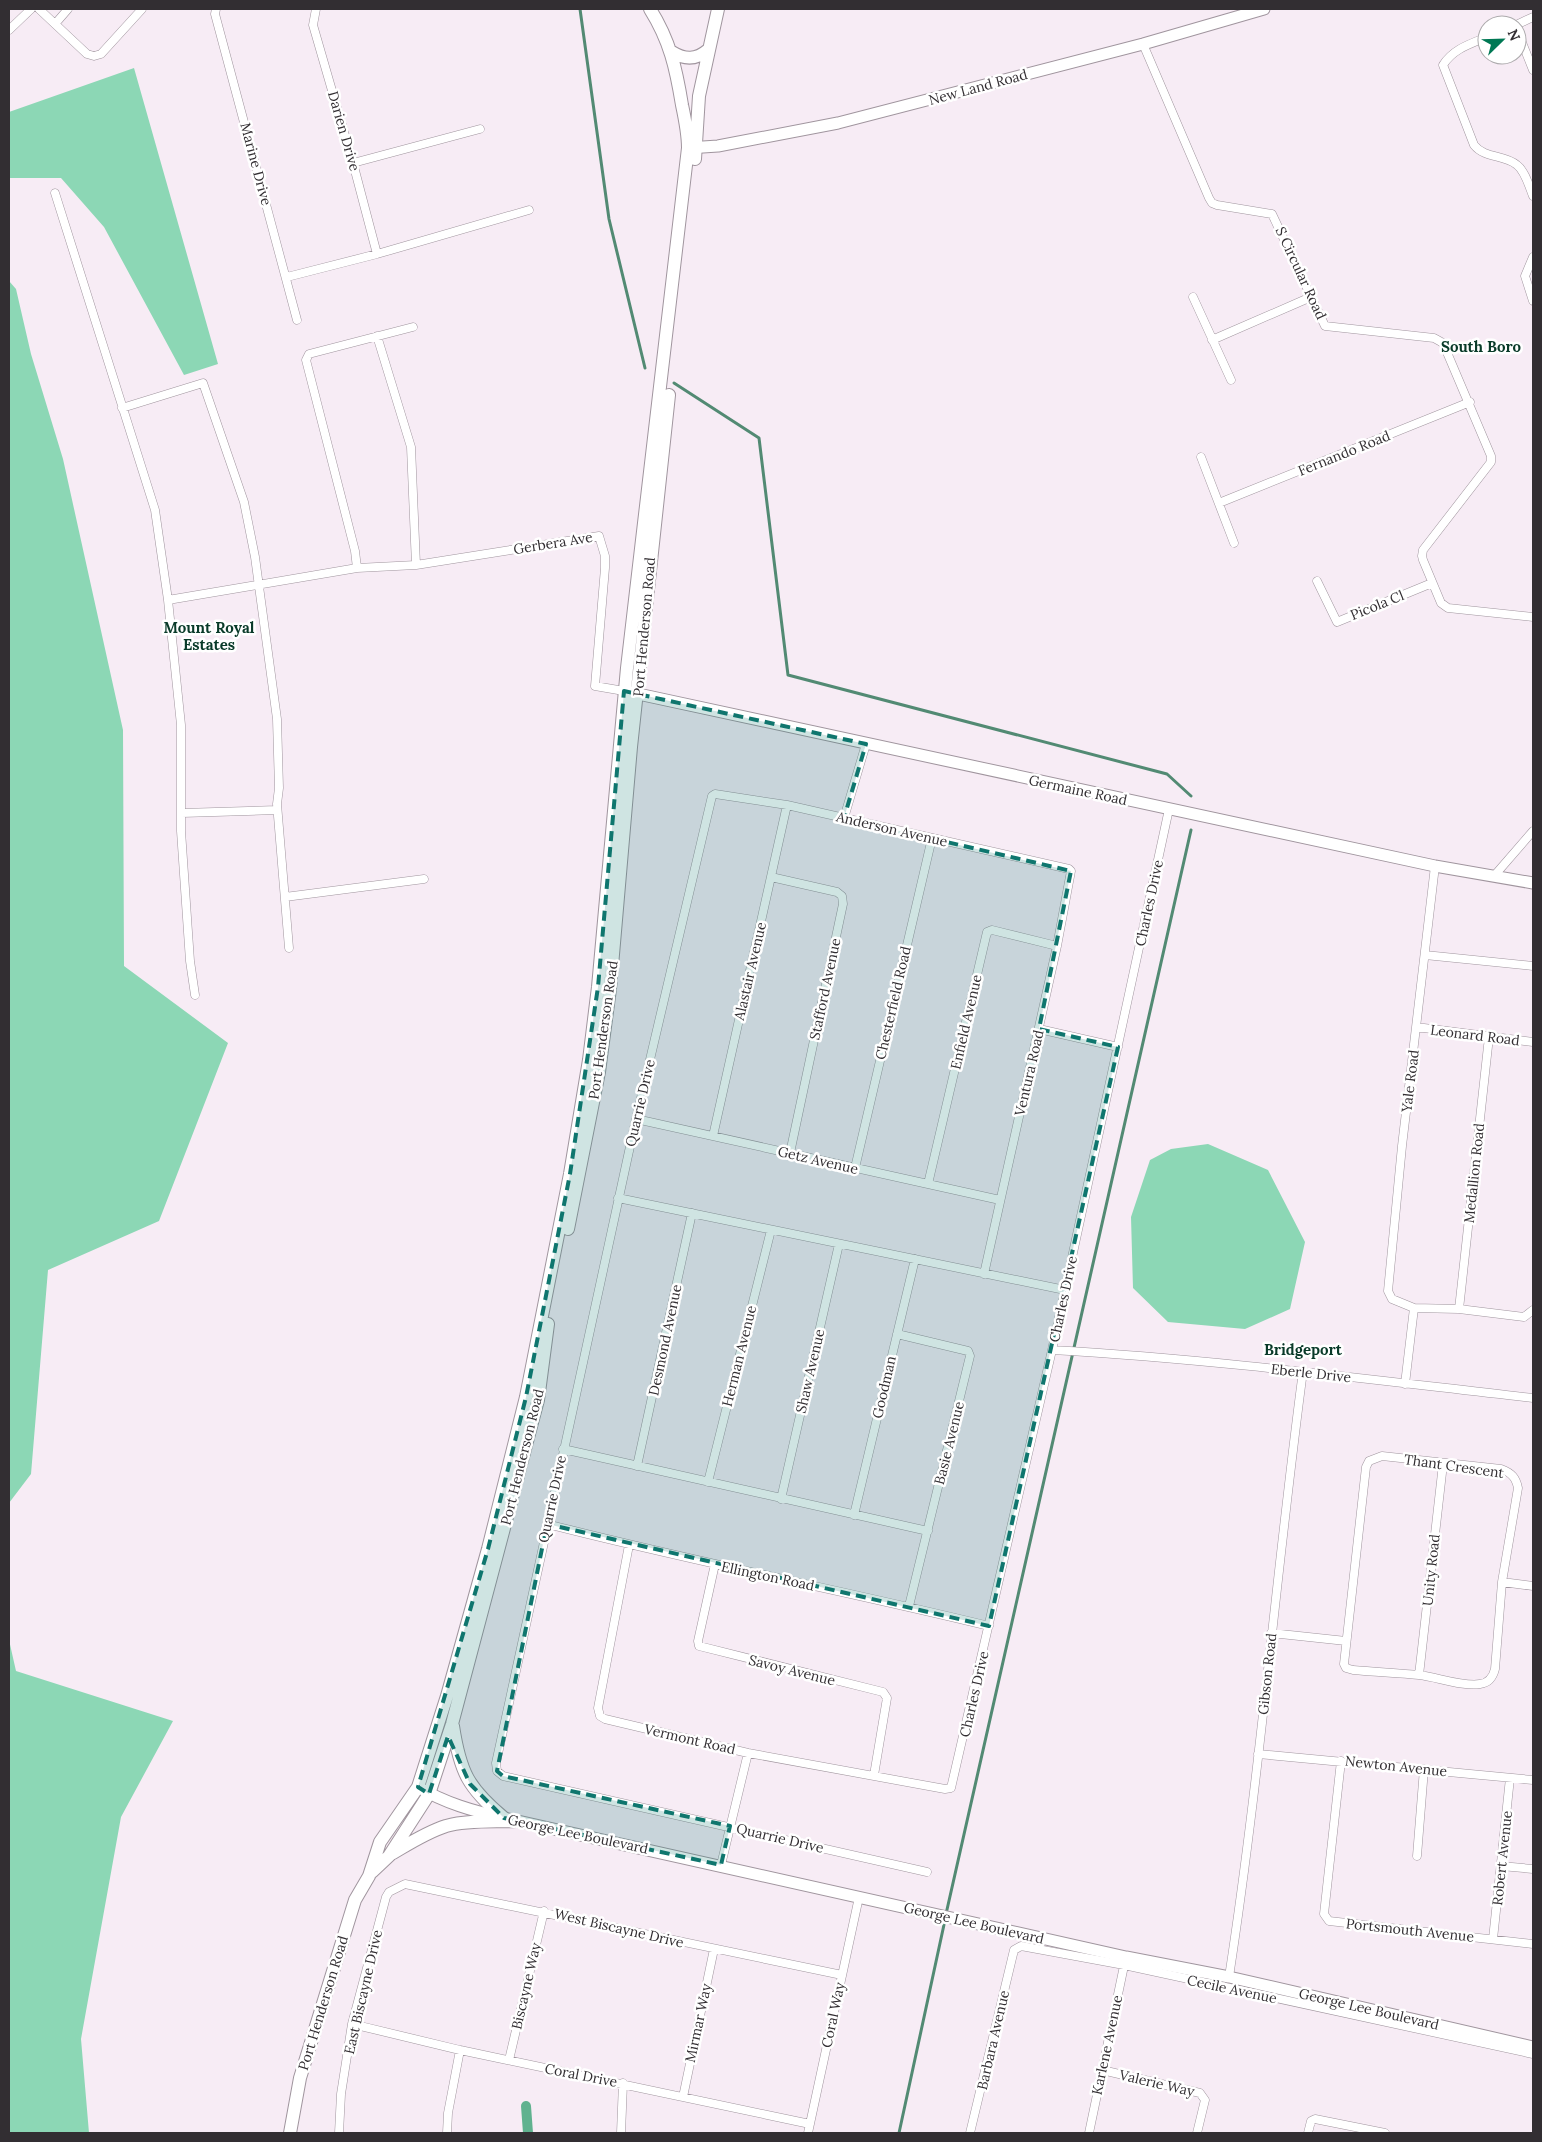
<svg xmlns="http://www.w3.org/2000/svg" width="1542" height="2142" viewBox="0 0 1542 2142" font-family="Lora,serif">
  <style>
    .green { fill: #8cd7b5 }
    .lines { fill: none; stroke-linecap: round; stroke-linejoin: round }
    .stream { stroke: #528a73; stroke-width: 3 }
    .canal { stroke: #60b28f; stroke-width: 10 }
    .street-casing { stroke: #a0959e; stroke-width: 9 }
    .secondary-casing { stroke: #a0959e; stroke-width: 13 }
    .primary-casing { stroke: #a0959e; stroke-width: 14 }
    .street { stroke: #fff; stroke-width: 8 }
    .secondary { stroke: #fff; stroke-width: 11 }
    .primary { stroke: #fff; stroke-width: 12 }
    .marked { fill: #0f766e; fill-opacity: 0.2; stroke: #0f766e; stroke-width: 4; stroke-dasharray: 10 6; stroke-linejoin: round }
    .labels { text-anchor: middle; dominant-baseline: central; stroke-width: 5; stroke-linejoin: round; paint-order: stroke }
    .street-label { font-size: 14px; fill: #322e32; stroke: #fff }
    .neighbourhood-label { font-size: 15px; font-weight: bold; fill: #093a29; stroke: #fff }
  </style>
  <rect width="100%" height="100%" fill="#f7ecf5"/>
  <path class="green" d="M134,68L218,364L184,375L104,227L61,178H9V112Z
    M9,281L16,289L31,354L63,459L123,730L124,966L228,1043L159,1221L48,1270L31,1474L9,1503Z
    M1208,1144L1268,1170L1305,1242L1290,1309L1245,1329L1168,1322L1133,1288L1131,1217L1150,1160L1171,1149Z
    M9,1640L16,1671L173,1721L121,1817L81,2039L89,2133H9Z"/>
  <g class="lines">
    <path class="stream" d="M580,9L609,219L645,368
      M674,383L759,438L788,675L1167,774L1191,796
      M946,1914L1191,830
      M899,2133L945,1920"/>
    <path class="canal" d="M526,2106L528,2133"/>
    <g class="street-casing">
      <path id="street" d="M39,9L87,54L94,56L101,54L142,9
        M216,9L215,14L297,320
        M316,9L313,25L353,163L377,254
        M55,24L68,9
        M1516,25L1533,17
        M9,30L31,9
        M1517,30L1533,70
        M1487,37C1470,44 1453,49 1443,65L1474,145C1485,159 1504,154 1517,165C1525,171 1529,186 1533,196
        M1143,44L1209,198L1212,203L1217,205L1272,214L1325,326L1434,338L1443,343L1491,456V462L1423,550L1422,556L1423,560L1441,603L1448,608L1533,617
        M353,163L480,129
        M55,193L155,510L168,600L181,725V831L190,961L195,995
        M1533,257L1525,276L1533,301
        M287,277L377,254L529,210
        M1193,297L1231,380
        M377,336L411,447L416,565
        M1212,340L1311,297
        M122,408L203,383L244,502L255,557L277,719L279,788L277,804L289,948
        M1201,457L1234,543
        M1219,503L1470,402
        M357,568L355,551L306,360L309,354L413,327
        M1317,581L1337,622L1432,583
        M168,600L357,568L416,565L599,536L605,556V568L595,686L624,691
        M182,813L277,810
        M844,818L866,744
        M1435,866L1402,1146L1388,1291L1392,1299L1414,1308L1459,1309L1524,1317L1533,1310
        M1494,876L1533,831
        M771,877L837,892L842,896L843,904L790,1153
        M285,897L424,879
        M1425,955L1533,966
        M1416,1027L1533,1042
        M1039,1029L1118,1047
        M636,1119L1000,1200
        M713,1136L787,805
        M855,1168L932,838
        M928,1184L987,932L992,930L1057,946
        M618,1198L1065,1290
        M1459,1309L1489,1037
        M897,1334L968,1351L970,1356L909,1606
        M1052,1350C1213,1359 1373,1380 1533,1398
        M1405,1384L1414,1308
        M563,1449L928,1531
        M1382,1456L1501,1469C1512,1473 1516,1478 1518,1488L1502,1582L1495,1669C1493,1677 1489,1683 1480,1684C1463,1687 1437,1677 1419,1675C1397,1673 1375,1672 1353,1670L1346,1668L1344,1664L1366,1467L1369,1461Z
        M637,1466L692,1213
        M708,1482L771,1230
        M781,1499L839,1244
        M854,1515L915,1259
        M547,1524C694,1562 842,1590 989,1626
        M629,1545L598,1708L600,1716L605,1719L748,1753L945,1789L951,1788L1052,1350L1169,809
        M715,1564L698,1641L699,1646L883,1692L887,1698L874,1775
        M1502,1582L1533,1586
        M1271,1633L1346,1641
        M1419,1675L1443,1464
        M1258,1754L1533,1780
        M1341,1761L1324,1914L1329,1921L1533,1944
        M1417,1856L1424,1769
        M721,1865L748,1753
        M1501,1866L1533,1869
        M927,1872L503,1776L497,1771L496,1763L636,1119L712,796L715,794L787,805L1069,869L1071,871L1057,946L984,1274
        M1493,1939L1510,1778
        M1229,1977C1260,1776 1276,1573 1303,1371
        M352,2024L460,2050L810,2124
        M509,2060L544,1911
        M1102,2070L1200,2093L1205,2100L1197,2133
        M683,2097L714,1949
        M339,2133L341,2094L352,2024L386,1897L389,1892L405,1884L842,1975
        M447,2133L448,2113L460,2050
        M621,2133L623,2083
        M808,2133L859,1897
        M970,2133L1014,1950L1021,1946L1124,1965L1533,2054
        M1089,2133L1125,1961
        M1308,2133L1311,2121L1315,2119L1385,2133"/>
    </g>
    <g class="secondary-casing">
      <path id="secondary" d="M688,148L718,146L838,123L1143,44L1264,9
        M629,692L1435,866L1533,883
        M418,1787C445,1803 473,1811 504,1818L1126,1957L1229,1977L1533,2047"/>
    </g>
    <g class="primary-casing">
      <path id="primary" d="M672,52C685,60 696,60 708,50
        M695,159L699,96L718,9
        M568,1229L599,1072L610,989L631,747L669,395
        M453,1726C460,1772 468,1788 504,1818
        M393,1853C410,1843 427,1832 446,1826C468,1820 493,1822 516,1821
        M372,1872L389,1856L429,1794L452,1724L538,1400L548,1324
        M290,2133L300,2078L355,1900L369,1876L380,1842L418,1787L447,1696L488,1549L526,1397L570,1174L589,1060L598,987L627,668L688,148C688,133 685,119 682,105C676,68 670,41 650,9"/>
    </g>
    <use href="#street" class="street"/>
    <use href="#secondary" class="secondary"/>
    <use href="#primary" class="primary"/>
  </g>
  <path class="marked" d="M624,691L866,744L844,818L1071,871L1039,1029L1118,1047L989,1626L547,1524L497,1771L503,1776L730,1826L721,1865L504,1818L470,1784L448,1736L429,1794L418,1787L488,1549L526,1397L570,1174L598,987Z"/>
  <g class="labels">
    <g class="street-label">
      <text transform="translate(978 87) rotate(-15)">New Land Road</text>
      <text transform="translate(344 131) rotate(74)">Darien Drive</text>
      <text transform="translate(256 164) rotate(75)">Marine Drive</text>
      <text transform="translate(1301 273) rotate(65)">S Circular Road</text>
      <text transform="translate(1344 453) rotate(-22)">Fernando Road</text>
      <text transform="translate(553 543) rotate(-9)">Gerbera Ave</text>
      <text transform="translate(1377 605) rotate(-22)">Picola Cl</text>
      <text transform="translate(644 627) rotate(-85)">Port Henderson Road</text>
      <text transform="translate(1078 790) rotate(12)">Germaine Road</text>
      <text transform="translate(892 829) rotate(13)">Anderson Avenue</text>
      <text transform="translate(1149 903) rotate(-78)">Charles Drive</text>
      <text transform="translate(750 971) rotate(-77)">Alastair Avenue</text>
      <text transform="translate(825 989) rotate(-78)">Stafford Avenue</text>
      <text transform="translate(893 1003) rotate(-77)">Chesterfield Road</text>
      <text transform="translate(966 1022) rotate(-77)">Enfield Avenue</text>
      <text transform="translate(603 1030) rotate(-82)">Port Henderson Road</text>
      <text transform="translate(1475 1035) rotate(7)">Leonard Road</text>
      <text transform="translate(1029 1073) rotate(-77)">Ventura Road</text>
      <text transform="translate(1410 1081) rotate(-83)">Yale Road</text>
      <text transform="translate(640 1103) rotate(-77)">Quarrie Drive</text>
      <text transform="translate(818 1160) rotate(13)">Getz Avenue</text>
      <text transform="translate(1474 1173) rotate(-84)">Medallion Road</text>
      <text transform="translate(1063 1299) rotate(-78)">Charles Drive</text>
      <text transform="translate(665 1340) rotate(-78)">Desmond Avenue</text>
      <text transform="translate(739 1356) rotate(-76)">Herman Avenue</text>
      <text transform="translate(810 1371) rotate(-77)">Shaw Avenue</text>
      <text transform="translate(1311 1373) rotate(6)">Eberle Drive</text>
      <text transform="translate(884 1387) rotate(-77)">Goodman</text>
      <text transform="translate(949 1443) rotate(-76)">Basie Avenue</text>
      <text transform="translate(522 1457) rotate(-76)">Port Henderson Road</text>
      <text transform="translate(1454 1466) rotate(8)">Thant Crescent</text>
      <text transform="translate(552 1499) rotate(-78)">Quarrie Drive</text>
      <text transform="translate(1431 1570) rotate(-84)">Unity Road</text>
      <text transform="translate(768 1576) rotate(12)">Ellington Road</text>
      <text transform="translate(792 1670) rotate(14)">Savoy Avenue</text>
      <text transform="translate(1267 1674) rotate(-84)">Gibson Road</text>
      <text transform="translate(974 1694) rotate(-77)">Charles Drive</text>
      <text transform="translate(690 1739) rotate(13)">Vermont Road</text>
      <text transform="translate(1396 1766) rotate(6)">Newton Avenue</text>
      <text transform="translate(578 1834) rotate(12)">George Lee Boulevard</text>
      <text transform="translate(780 1838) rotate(13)">Quarrie Drive</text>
      <text transform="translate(1502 1858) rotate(-84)">Robert Avenue</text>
      <text transform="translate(974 1923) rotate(13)">George Lee Boulevard</text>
      <text transform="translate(619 1928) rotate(13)">West Biscayne Drive</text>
      <text transform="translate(1410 1930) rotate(6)">Portsmouth Avenue</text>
      <text transform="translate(526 1986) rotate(-77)">Biscayne Way</text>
      <text transform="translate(1232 1989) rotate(12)">Cecile Avenue</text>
      <text transform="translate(363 1992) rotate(-77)">East Biscayne Drive</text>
      <text transform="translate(323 2003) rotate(-73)">Port Henderson Road</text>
      <text transform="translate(1369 2009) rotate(13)">George Lee Boulevard</text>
      <text transform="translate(833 2015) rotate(-78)">Coral Way</text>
      <text transform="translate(698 2023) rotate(-78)">Mirmar Way</text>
      <text transform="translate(993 2040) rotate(-77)">Barbara Avenue</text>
      <text transform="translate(1107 2045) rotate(-78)">Karlene Avenue</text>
      <text transform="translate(581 2075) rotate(11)">Coral Drive</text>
      <text transform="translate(1157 2083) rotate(13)">Valerie Way</text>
    </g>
    <g class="neighbourhood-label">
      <text x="1481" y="346">South Boro</text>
      <text x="209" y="627">Mount Royal<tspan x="209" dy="17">Estates</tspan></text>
      <text x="1303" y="1349">Bridgeport</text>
    </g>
  </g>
  <rect width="1542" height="2142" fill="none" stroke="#322e32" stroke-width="20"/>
  <g transform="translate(1502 40) rotate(67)"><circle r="24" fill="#ffffff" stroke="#adabad"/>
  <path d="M0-4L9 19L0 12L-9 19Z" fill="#007854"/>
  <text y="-8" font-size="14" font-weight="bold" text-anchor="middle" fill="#322e32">N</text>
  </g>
</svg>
